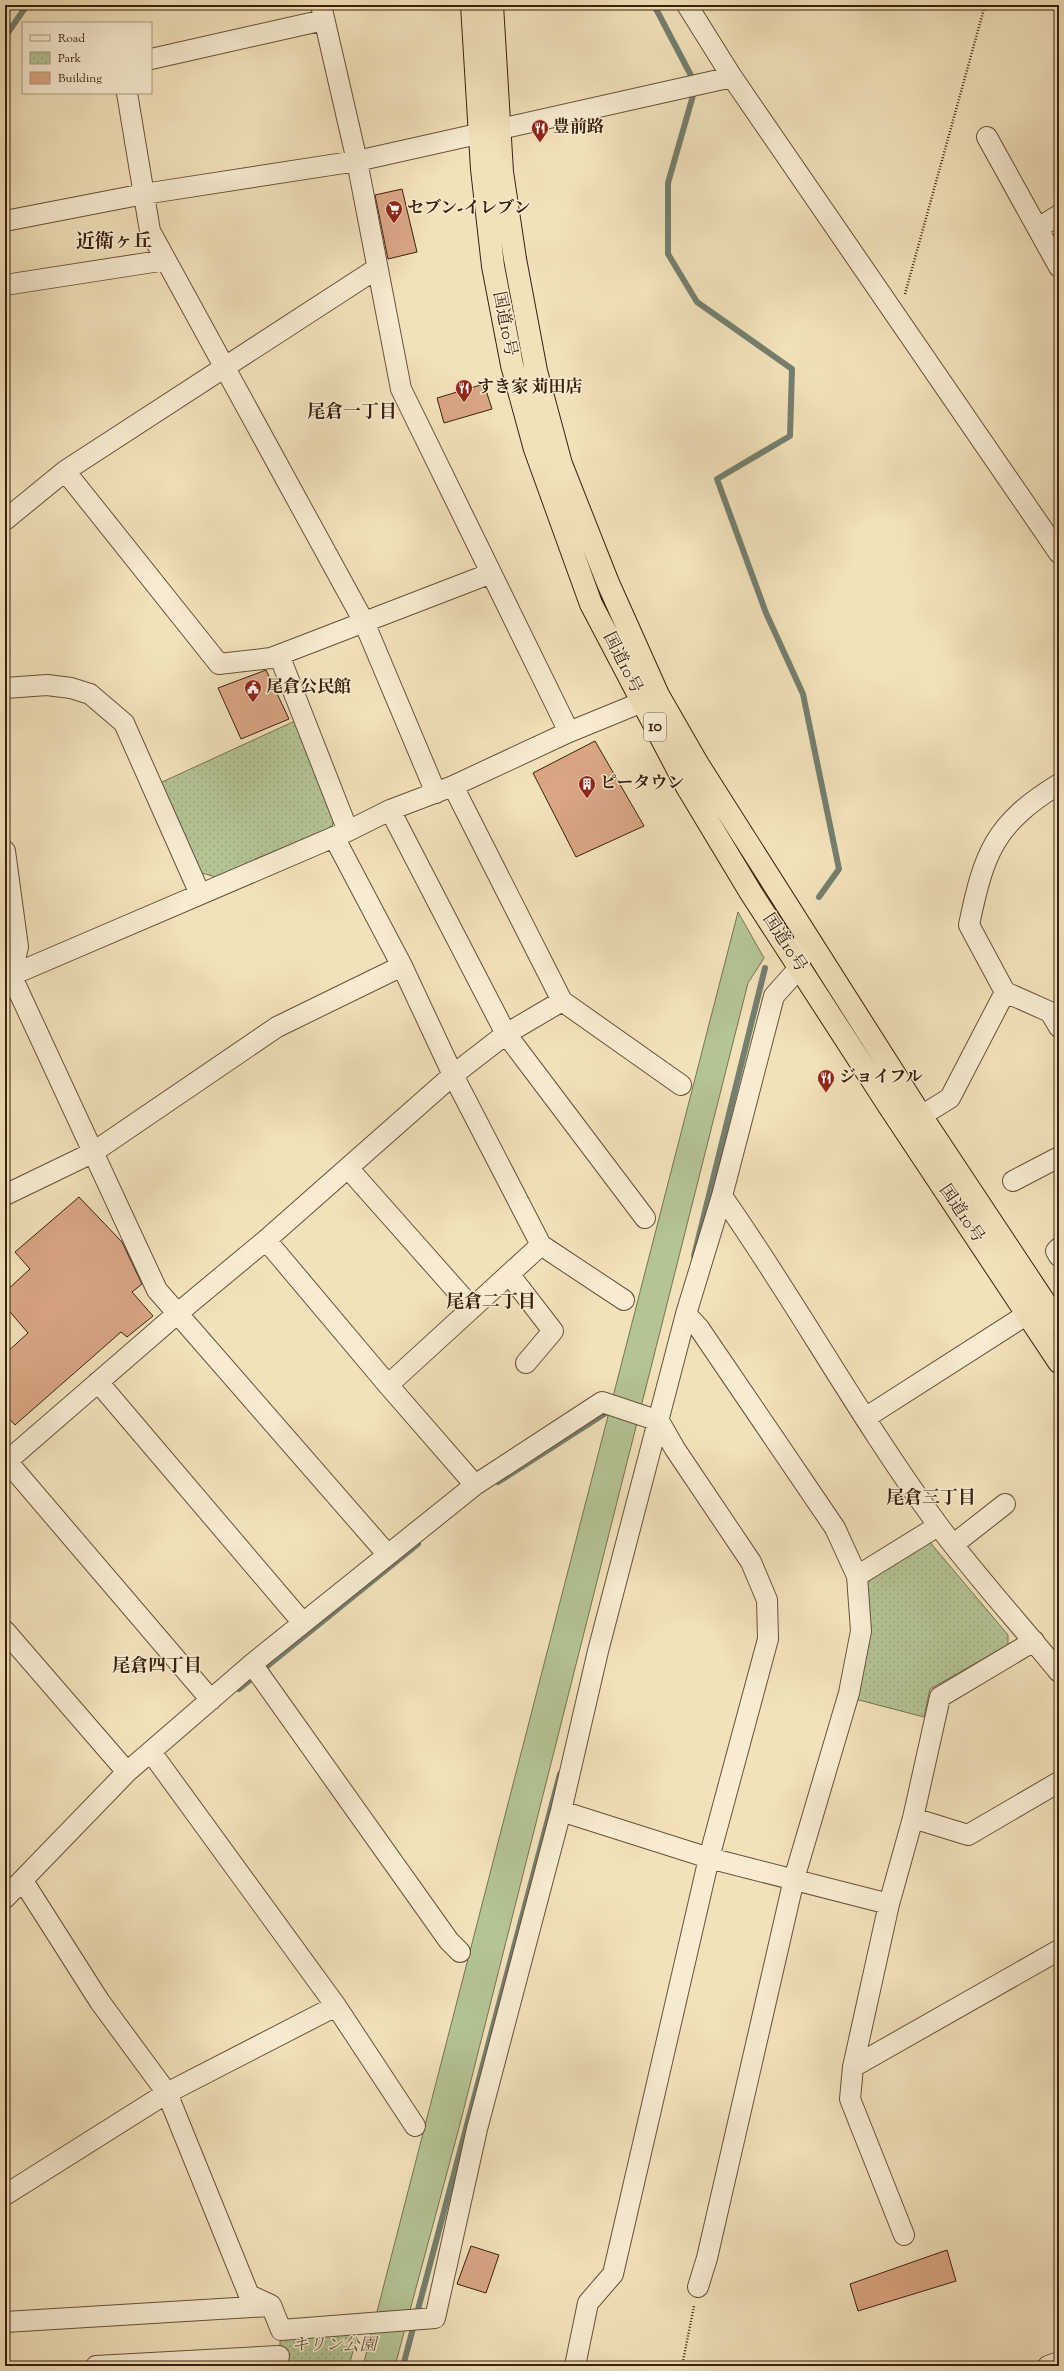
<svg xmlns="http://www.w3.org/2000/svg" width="1064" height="2371" viewBox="0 0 1064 2371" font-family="'Sorts Mill Goudy','Noto Serif JP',serif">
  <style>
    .grass { fill: #b4c494; stroke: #777251 }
    .park { fill: url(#park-dots); stroke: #777251 }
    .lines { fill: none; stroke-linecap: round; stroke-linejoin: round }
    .stream { stroke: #747f6f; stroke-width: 6 }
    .building { fill: #daa684; stroke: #3a200e }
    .minor-casing { stroke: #685039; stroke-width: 22 }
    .highway-casing { stroke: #3a200e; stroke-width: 24 }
    .path { stroke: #3a200e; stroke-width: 2.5; stroke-dasharray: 1 2; stroke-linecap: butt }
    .minor { stroke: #f7ecd2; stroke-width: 20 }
    .highway { stroke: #f2e2ba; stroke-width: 22 }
    .labels { text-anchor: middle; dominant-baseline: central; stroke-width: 3; stroke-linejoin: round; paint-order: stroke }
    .shield { fill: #f7ecd2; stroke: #735d49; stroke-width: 1 }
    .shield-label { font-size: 16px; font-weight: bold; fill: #3a200e }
    .poi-label { font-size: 17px; font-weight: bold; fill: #3a200e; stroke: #f7ecd2; text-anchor: start }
    .street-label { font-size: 17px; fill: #3a200e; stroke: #f7ecd2 }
    .park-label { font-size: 17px; font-style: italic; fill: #5f5136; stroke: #f7ecd2 }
    .neighbourhood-label { font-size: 18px; font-weight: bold; fill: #3a200e; stroke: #f7ecd2 }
    .quarter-label { font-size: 19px; font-weight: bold; fill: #3a200e; stroke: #f7ecd2 }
  </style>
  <defs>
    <pattern id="park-dots" width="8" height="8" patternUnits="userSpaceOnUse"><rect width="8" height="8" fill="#b4c494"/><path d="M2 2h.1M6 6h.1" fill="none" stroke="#9ca87e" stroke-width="1.8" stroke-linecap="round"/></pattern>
  </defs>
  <rect width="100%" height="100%" fill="#f2e2ba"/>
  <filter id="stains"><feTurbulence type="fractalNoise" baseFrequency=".005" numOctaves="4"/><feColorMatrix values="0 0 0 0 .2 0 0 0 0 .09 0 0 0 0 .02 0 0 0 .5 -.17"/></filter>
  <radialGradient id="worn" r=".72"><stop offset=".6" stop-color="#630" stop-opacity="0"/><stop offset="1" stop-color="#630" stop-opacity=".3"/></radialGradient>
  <path class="grass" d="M738,912L764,958L748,983L459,2128L395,2366H363Z"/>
  <path class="park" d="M297,720L334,817L332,827L216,877L198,872L160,783Z
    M928,1540L1008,1635V1645L930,1689L924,1717L855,1699L866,1575Z
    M360,2324L349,2366H281L279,2356L281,2330Z"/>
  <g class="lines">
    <path class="stream" d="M654,5L696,85L668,183V254L697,302L792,369L790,436L717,479L766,613L803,694L839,869L819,897
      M5,37L27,5
      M694,1256L765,968
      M498,1482L612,1409
      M239,1689L418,1544
      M403,2366L560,1774"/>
  </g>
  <path class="building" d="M402,189L417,252L388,259L375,195Z
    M484,384L492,409L444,423L437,398Z
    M266,670L289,719L241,739L218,688Z
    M595,741L644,826L576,857L533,773Z
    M79,1197L122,1242L142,1284L132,1292L153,1316L127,1337L121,1332L15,1425L5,1414V1354L28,1333L5,1306V1292L30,1269L15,1252Z
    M471,2246L499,2255L486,2293L457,2284Z
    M947,2250L956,2281L858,2311L850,2284Z"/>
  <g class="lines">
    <g class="minor-casing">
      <path id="minor" d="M321,5L357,161L401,389L569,732
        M687,5L732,77L1059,553
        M151,59L324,20
        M127,93L150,231L364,622L436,793
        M987,137L1059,267
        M5,221L144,194L357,161L732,77
        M1038,228L1059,215
        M5,285L166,260
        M65,471L219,664L271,658L489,574
        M5,520L65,471L376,269
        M279,655L348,831
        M5,688L47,685L71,688L90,694L124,723L200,894
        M1059,784C994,824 984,853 969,925L1005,992L1050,1012L1059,1027
        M453,786L562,1001L681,1085
        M390,810L506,1034L645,1218
        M334,837L402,966L453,1075L541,1245L624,1300
        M5,851L18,947L11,975L157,1290L388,1555
        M5,978L348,831L390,810L453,786L569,732L657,696
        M921,1116L950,1098L1005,992
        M348,1168L472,1308
        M1013,1181L1059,1157
        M5,1195L92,1153L277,1027L402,966
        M722,1196C797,1303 860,1419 938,1525C975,1575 1019,1623 1059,1672
        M266,1240L388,1385L475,1485
        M1059,1248L1056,1251L1059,1256
        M509,1274L553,1331L526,1363
        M686,1314L699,1328L835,1528L857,1576L861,1631L849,1693L794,1879L707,2258L698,2287
        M98,1382L303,1623
        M388,1385L541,1245
        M865,1418L1040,1306
        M5,1459L211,1700
        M5,1463L178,1313L266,1240L453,1075L506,1034L562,1001
        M954,1544L1005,1504
        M857,1576L938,1526
        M5,1631L127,1772
        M252,1664L449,1941L460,1952
        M151,1752L336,2006L415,2126
        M561,1811L709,1858L889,1904
        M913,1818L968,1835L1059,1782
        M23,1881L100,2002L167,2093L249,2295L271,2305L281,2330L435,2318L477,2129L561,1811L598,1651L686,1314L722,1196L774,996L799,968L805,934
        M5,1898L127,1772L252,1664L475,1485L602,1402L659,1421L675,1449L751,1562L767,1600L768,1639L709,1858L613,2274L588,2303L575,2366
        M853,2067L1059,1950
        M5,2195L167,2093L336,2006
        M904,2235L850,2099L853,2067L889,1904L913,1818L940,1697L1034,1641
        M5,2322L269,2306
        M96,2366L279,2356
        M1048,2366L1059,2362"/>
    </g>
    <g class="highway-casing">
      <path id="highway" d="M472,5L482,169L493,266L512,365L535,449L591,604L686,785L751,893L889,1106L1059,1362
        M492,5L502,172L515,259L536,371L561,464L608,583L658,695L697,763L921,1116L1059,1324"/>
    </g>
    <path class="path" d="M905,294L985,5
      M682,2366L694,2306"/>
    <use href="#minor" class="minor"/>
    <use href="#highway" class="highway"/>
  </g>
  <defs>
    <g id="restaurant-pin" transform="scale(0.9)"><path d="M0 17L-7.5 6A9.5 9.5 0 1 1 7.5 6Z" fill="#8f2418" stroke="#f7ecd2"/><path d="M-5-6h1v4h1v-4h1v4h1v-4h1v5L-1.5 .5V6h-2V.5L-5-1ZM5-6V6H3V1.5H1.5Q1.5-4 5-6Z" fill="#fff"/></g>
    <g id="supermarket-pin" transform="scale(0.9)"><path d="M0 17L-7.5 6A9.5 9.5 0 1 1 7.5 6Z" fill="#8f2418" stroke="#f7ecd2"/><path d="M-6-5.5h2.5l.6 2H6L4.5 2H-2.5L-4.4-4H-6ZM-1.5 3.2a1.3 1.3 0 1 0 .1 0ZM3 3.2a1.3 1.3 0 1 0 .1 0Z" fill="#fff"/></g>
    <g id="civic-pin" transform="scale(0.9)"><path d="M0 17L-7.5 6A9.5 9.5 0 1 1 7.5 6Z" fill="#8f2418" stroke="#f7ecd2"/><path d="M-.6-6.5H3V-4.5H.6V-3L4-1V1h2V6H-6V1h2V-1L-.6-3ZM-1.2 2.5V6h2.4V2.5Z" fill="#fff"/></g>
    <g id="building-pin" transform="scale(0.9)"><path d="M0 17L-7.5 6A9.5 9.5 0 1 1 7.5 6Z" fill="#8f2418" stroke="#f7ecd2"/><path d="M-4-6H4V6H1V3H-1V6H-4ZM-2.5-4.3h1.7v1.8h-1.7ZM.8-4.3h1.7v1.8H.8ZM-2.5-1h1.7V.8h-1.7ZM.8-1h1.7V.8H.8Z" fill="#fff"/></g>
  </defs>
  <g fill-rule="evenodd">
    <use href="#restaurant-pin" x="540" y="128"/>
    <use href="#supermarket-pin" x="394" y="209"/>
    <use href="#restaurant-pin" x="464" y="388"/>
    <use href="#civic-pin" x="253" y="688"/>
    <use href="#building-pin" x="587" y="784"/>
    <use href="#restaurant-pin" x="826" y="1078"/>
  </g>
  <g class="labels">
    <rect class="shield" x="644" y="713" width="22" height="28" rx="3"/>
    <g class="shield-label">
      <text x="655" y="727">10</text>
    </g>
    <g class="poi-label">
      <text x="553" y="128">豊前路</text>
      <text x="407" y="209">セブン-イレブン</text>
      <text x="477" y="388">すき家 苅田店</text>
      <text x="266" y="688">尾倉公民館</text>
      <text x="600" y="784">ピータウン</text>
      <text x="839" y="1078">ジョイフル</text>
    </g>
    <g class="street-label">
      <text transform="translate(504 324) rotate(79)">国道10号</text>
      <text transform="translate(622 663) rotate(63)">国道10号</text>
      <text transform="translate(784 943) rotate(57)">国道10号</text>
      <text transform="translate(961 1214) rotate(56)">国道10号</text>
    </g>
    <g class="park-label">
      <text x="334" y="2346">キリン公園</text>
    </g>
    <g class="neighbourhood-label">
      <text x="352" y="413">尾倉一丁目</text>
      <text x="491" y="1303">尾倉二丁目</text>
      <text x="931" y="1499">尾倉三丁目</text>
      <text x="157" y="1667">尾倉四丁目</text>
    </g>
    <g class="quarter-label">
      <text x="114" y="242">近衛ヶ丘</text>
    </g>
  </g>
  <rect width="1064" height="2371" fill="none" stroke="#f2e2ba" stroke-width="20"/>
  <rect x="6" y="6" width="1052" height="2359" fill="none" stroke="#3a200e" stroke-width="2"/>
  <rect x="10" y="10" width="1044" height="2351" fill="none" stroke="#3a200e"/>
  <rect x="22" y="22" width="130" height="72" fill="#f7ecd2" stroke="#ab9a84"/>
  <rect x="30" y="35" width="20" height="6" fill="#f7ecd2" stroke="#ab9a84"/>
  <text x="58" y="42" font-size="12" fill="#3a200e">Road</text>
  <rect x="30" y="52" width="20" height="12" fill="url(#park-dots)" stroke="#ab9a84"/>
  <text x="58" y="62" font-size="12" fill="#3a200e">Park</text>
  <rect x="30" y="72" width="20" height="12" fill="#daa684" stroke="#ab9a84"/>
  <text x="58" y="82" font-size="12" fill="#3a200e">Building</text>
  <rect width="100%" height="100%" filter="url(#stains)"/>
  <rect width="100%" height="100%" fill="url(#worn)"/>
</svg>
